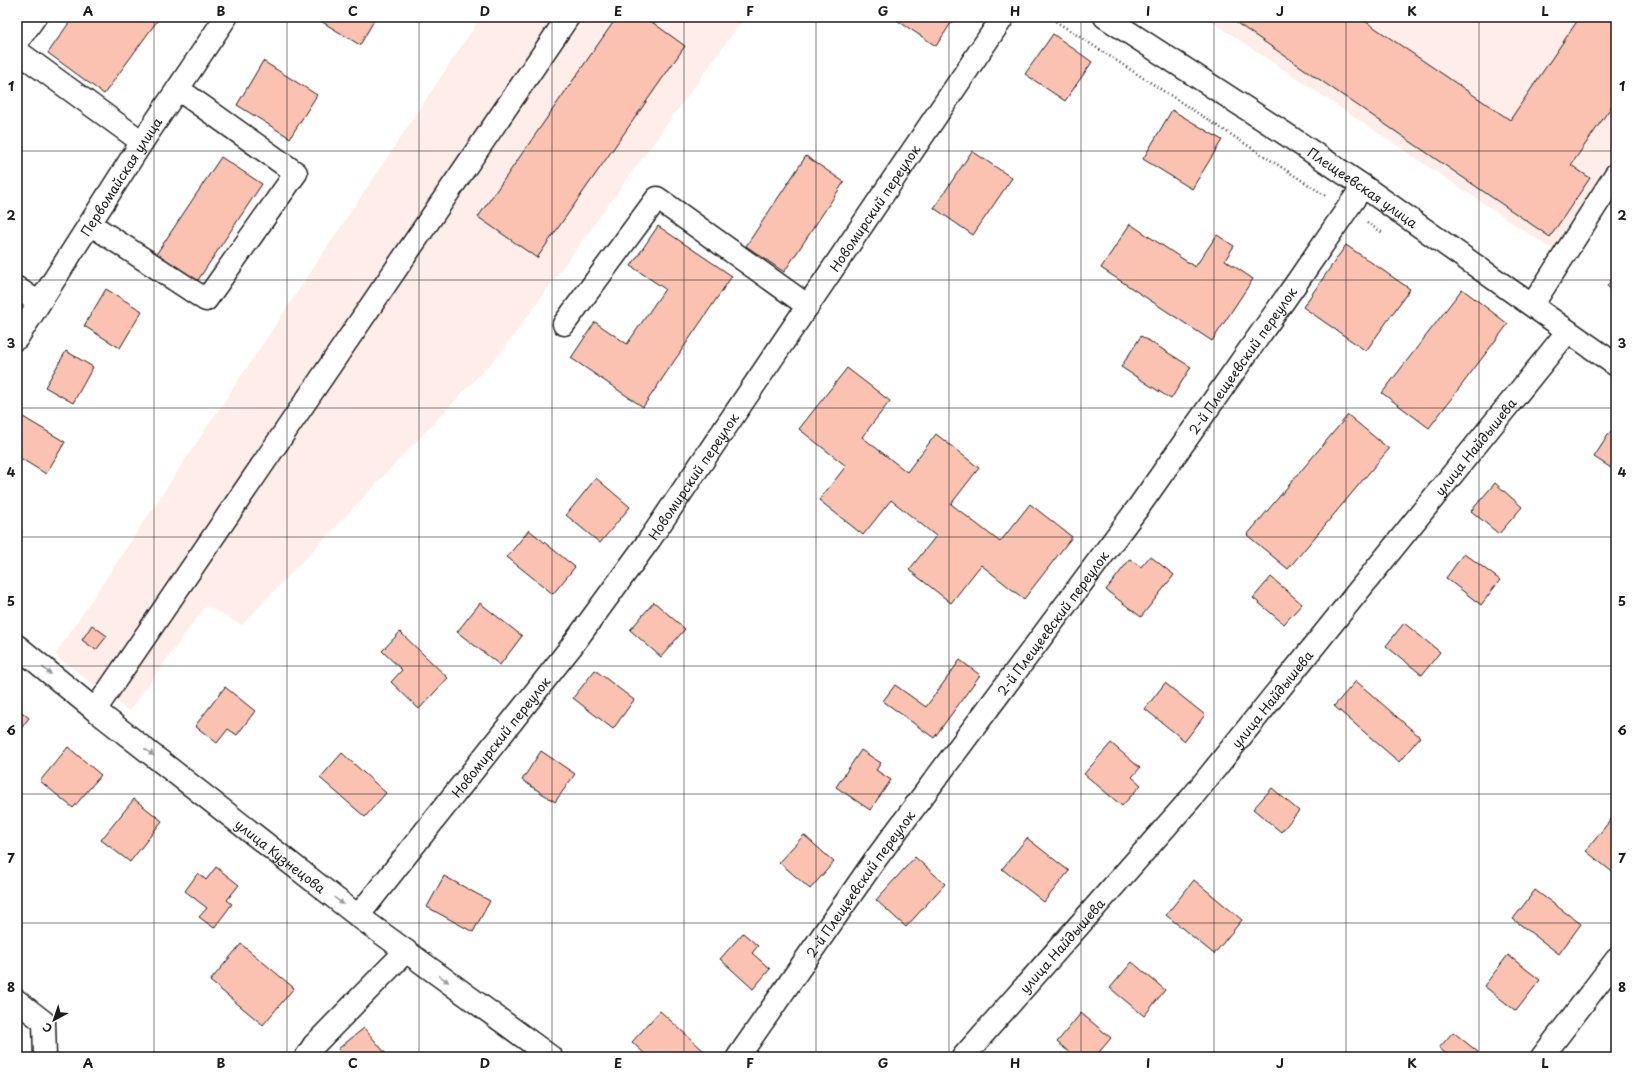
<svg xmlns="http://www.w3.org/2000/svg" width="1633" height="1074" viewBox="0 0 1633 1074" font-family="'Playpen Sans',sans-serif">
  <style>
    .built { fill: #feede8 }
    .building { fill: #fbc2b2; stroke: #1c1c1c }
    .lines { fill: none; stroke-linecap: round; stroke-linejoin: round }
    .minor-casing { stroke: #1c1c1c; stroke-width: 25 }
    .path { stroke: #1c1c1c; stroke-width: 2.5; stroke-dasharray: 1 3; stroke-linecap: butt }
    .minor { stroke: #fff; stroke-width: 22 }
    .oneway { fill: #999 }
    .grid { fill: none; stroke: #1c1c1c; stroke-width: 1; stroke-opacity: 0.55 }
    .labels { text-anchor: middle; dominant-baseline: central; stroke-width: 3; stroke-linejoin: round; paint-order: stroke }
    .street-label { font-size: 13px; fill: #1c1c1c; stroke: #fff }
    .neatline { fill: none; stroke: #1c1c1c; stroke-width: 1.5 }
    .grid-label { font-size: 13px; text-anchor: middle; font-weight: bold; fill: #1c1c1c }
  </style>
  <rect width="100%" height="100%" fill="#fff"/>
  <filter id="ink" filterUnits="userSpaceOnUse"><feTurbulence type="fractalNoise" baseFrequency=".025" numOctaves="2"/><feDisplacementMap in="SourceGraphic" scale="8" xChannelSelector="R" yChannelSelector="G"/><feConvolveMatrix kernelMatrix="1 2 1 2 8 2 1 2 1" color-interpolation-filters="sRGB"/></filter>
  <g filter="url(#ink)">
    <path class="built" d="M481,17H745L502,351L242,625L206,605L129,711L55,655Z
      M1205,17H1616V149L1553,250Z"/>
    <path class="building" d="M73,17H160L104,94L48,53Z
      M314,17H376L360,45Z
      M617,17H645L685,46L537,258L478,217Z
      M892,17H955L936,46Z
      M1228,17H1359L1510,120L1580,17H1616V100L1571,165L1590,178L1550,237Z
      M1053,34L1092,62L1065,101L1025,74Z
      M263,61L317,95L290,138L237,105Z
      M1172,110L1222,140L1192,189L1143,159Z
      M972,151L1012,178L973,235L934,208Z
      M806,156L844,182L784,272L746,246Z
      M221,157L262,184L194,286L153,259Z
      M1130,224L1195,267L1217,235L1234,246L1225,260L1253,279L1212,341L1101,268Z
      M658,226L732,276L643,407L571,358L595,322L627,344L665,289L631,266Z
      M1346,245L1410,289L1366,351L1303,307Z
      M1616,274V294L1607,286Z
      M106,289L142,311L120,348L84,326Z
      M1462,289L1508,324L1429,428L1382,393Z
      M1141,336L1191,367L1171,399L1121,367Z
      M66,351L93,367L73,403L45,387Z
      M847,368L890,401L862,437L907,472L936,434L979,468L951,504L1000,542L1030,504L1072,537L1024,599L981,565L951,603L909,570L936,536L891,500L863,535L819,500L846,466L799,429Z
      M1348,415L1389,449L1288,569L1247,535Z
      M23,417L65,442L46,474L17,456V426Z
      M1610,432L1616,436V471L1594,457Z
      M596,478L630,507L600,543L566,515Z
      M1495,483L1522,507L1499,534L1471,511Z
      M17,529L22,532L17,541Z
      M529,530L575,567L553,594L507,557Z
      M1464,553L1500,580L1481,605L1446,578Z
      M1150,556L1174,575L1141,617L1106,590L1130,559L1141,567Z
      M1271,577L1302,604L1284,624L1253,598Z
      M654,602L685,629L661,657L630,630Z
      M480,603L522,636L500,665L457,632Z
      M1404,623L1440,652L1422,675L1386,646Z
      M92,625L107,636L96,650L82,640Z
      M400,632L448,678L419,709L391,682L402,670L382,651Z
      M960,660L980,675L934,738L883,701L895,685L926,707Z
      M595,670L634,700L613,729L573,698Z
      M1356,681L1420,737L1399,762L1334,706Z
      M1165,683L1205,715L1185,741L1145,709Z
      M225,687L255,711L237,735L228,729L217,743L195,726Z
      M17,708L29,718L17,734Z
      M1111,743L1140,768L1132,777L1141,785L1122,806L1084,774Z
      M68,747L101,775L73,808L40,781Z
      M861,750L881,763L876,770L891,780L870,810L836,787Z
      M541,751L575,774L555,802L522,780Z
      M342,753L386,793L365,817L320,778Z
      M1272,788L1299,811L1281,832L1253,809Z
      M134,799L162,821L130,862L101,840Z
      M1616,813V875L1586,851Z
      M804,835L834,862L810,889L779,862Z
      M1027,838L1069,871L1044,902L1002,869Z
      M915,857L945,884L906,927L876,900Z
      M216,867L239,885L227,900L232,904L214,928L199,917L207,908L185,891L198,873L206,880Z
      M444,876L490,901L473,932L427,907Z
      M1194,880L1242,920L1214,954L1166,915Z
      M1535,890L1581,924L1559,954L1513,919Z
      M743,933L758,946L752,953L770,969L753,989L720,959Z
      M241,944L294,988L263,1025L210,981Z
      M1508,955L1540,980L1516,1011L1484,986Z
      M1132,962L1165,990L1144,1016L1110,988Z
      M660,1011L705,1052L700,1057H648L632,1042Z
      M1081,1013L1111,1038L1095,1057H1075L1057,1042Z
      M364,1028L386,1054L382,1057H345L338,1049Z
      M1453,1032L1478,1052L1473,1057H1450L1439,1048Z
      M464,1050L471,1057H458Z"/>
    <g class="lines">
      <g class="minor-casing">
        <g id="minor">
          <path id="s1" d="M1105,17L1284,133L1363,186L1616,365"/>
          <path d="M17,42L35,17"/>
          <path d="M17,51L142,142"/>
          <path d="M90,224L206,300L296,173L178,89"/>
          <path d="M17,288L39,303"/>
          <path d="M1533,304L1616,174"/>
          <path d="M564,324L657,198L808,306"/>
          <path id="s2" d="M17,338L142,142L226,17"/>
          <path id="s3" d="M17,646L95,710L358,916L551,1057"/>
          <path d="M95,710L568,17"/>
          <path id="s4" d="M358,916L571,647L650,539L1003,17"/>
          <path d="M17,1001L44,1022L45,1057"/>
          <path d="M306,1057L314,1045L406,951"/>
          <path id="s5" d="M738,1057L875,860L1140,505L1297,282L1363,186"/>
          <path id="s6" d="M963,1057L1193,796L1568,331"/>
          <path d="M1542,1057L1616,960"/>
        </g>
      </g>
      <path class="path" d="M1049,17L1326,196
        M1367,223L1383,233"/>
      <use href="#minor" class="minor"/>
    </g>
    <defs><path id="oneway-solid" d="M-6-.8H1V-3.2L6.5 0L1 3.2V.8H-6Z"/></defs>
    <g class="oneway">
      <use href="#oneway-solid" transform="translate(47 671) rotate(39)"/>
      <use href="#oneway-solid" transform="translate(149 752) rotate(38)"/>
      <use href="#oneway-solid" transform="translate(339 901) rotate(38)"/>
      <use href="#oneway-solid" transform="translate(444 979) rotate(36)"/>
    </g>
  </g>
  <path class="grid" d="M154,17V1057M287,17V1057M419,17V1057M552,17V1057M684,17V1057M816,17V1057M949,17V1057M1081,17V1057M1214,17V1057M1346,17V1057M1479,17V1057M17,151H1616M17,280H1616M17,408H1616M17,537H1616M17,666H1616M17,794H1616M17,923H1616"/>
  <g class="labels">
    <g class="street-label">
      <text stroke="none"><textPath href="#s2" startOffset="192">Первомайская улица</textPath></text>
      <text stroke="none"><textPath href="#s1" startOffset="309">Плещеевская улица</textPath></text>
      <text stroke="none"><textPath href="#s4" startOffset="877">Новомирский переулок</textPath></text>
      <text stroke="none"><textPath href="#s5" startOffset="860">2-й Плещеевский переулок</textPath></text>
      <text stroke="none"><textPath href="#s6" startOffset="797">улица Найдышева</textPath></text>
      <text stroke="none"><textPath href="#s4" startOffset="553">Новомирский переулок</textPath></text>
      <text stroke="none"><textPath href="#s5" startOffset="536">2-й Плещеевский переулок</textPath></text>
      <text stroke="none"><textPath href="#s6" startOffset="473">улица Найдышева</textPath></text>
      <text stroke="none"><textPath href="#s4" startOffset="229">Новомирский переулок</textPath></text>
      <text stroke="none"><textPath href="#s3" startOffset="337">улица Кузнецова</textPath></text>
      <text stroke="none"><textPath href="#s5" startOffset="212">2-й Плещеевский переулок</textPath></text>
      <text stroke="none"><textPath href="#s6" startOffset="149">улица Найдышева</textPath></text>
    </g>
  </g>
  <rect width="1633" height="1074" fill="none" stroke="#fff" stroke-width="44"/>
  <g transform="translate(54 1020) rotate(220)" stroke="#ffffff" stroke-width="3" paint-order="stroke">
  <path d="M0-3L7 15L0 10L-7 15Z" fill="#1c1c1c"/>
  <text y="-6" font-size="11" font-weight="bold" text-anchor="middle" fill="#1c1c1c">С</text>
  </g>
  <rect x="22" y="22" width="1589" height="1030" class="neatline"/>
  <g class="grid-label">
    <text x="88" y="16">A</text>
    <text x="221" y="16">B</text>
    <text x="353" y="16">C</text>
    <text x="485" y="16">D</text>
    <text x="618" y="16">E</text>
    <text x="750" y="16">F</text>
    <text x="883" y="16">G</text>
    <text x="1015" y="16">H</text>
    <text x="1148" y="16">I</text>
    <text x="1280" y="16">J</text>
    <text x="1412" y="16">K</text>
    <text x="1545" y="16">L</text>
    <text x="11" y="91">1</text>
    <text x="1622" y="91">1</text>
    <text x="11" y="220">2</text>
    <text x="1622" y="220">2</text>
    <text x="11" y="348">3</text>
    <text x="1622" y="348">3</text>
    <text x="11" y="477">4</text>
    <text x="1622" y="477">4</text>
    <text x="11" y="606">5</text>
    <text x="1622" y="606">5</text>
    <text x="11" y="735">6</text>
    <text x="1622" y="735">6</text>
    <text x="11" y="863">7</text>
    <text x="1622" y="863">7</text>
    <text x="11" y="992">8</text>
    <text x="1622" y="992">8</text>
    <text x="88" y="1068">A</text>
    <text x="221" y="1068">B</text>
    <text x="353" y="1068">C</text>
    <text x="485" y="1068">D</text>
    <text x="618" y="1068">E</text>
    <text x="750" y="1068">F</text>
    <text x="883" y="1068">G</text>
    <text x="1015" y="1068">H</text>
    <text x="1148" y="1068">I</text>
    <text x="1280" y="1068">J</text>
    <text x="1412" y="1068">K</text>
    <text x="1545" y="1068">L</text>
  </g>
</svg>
